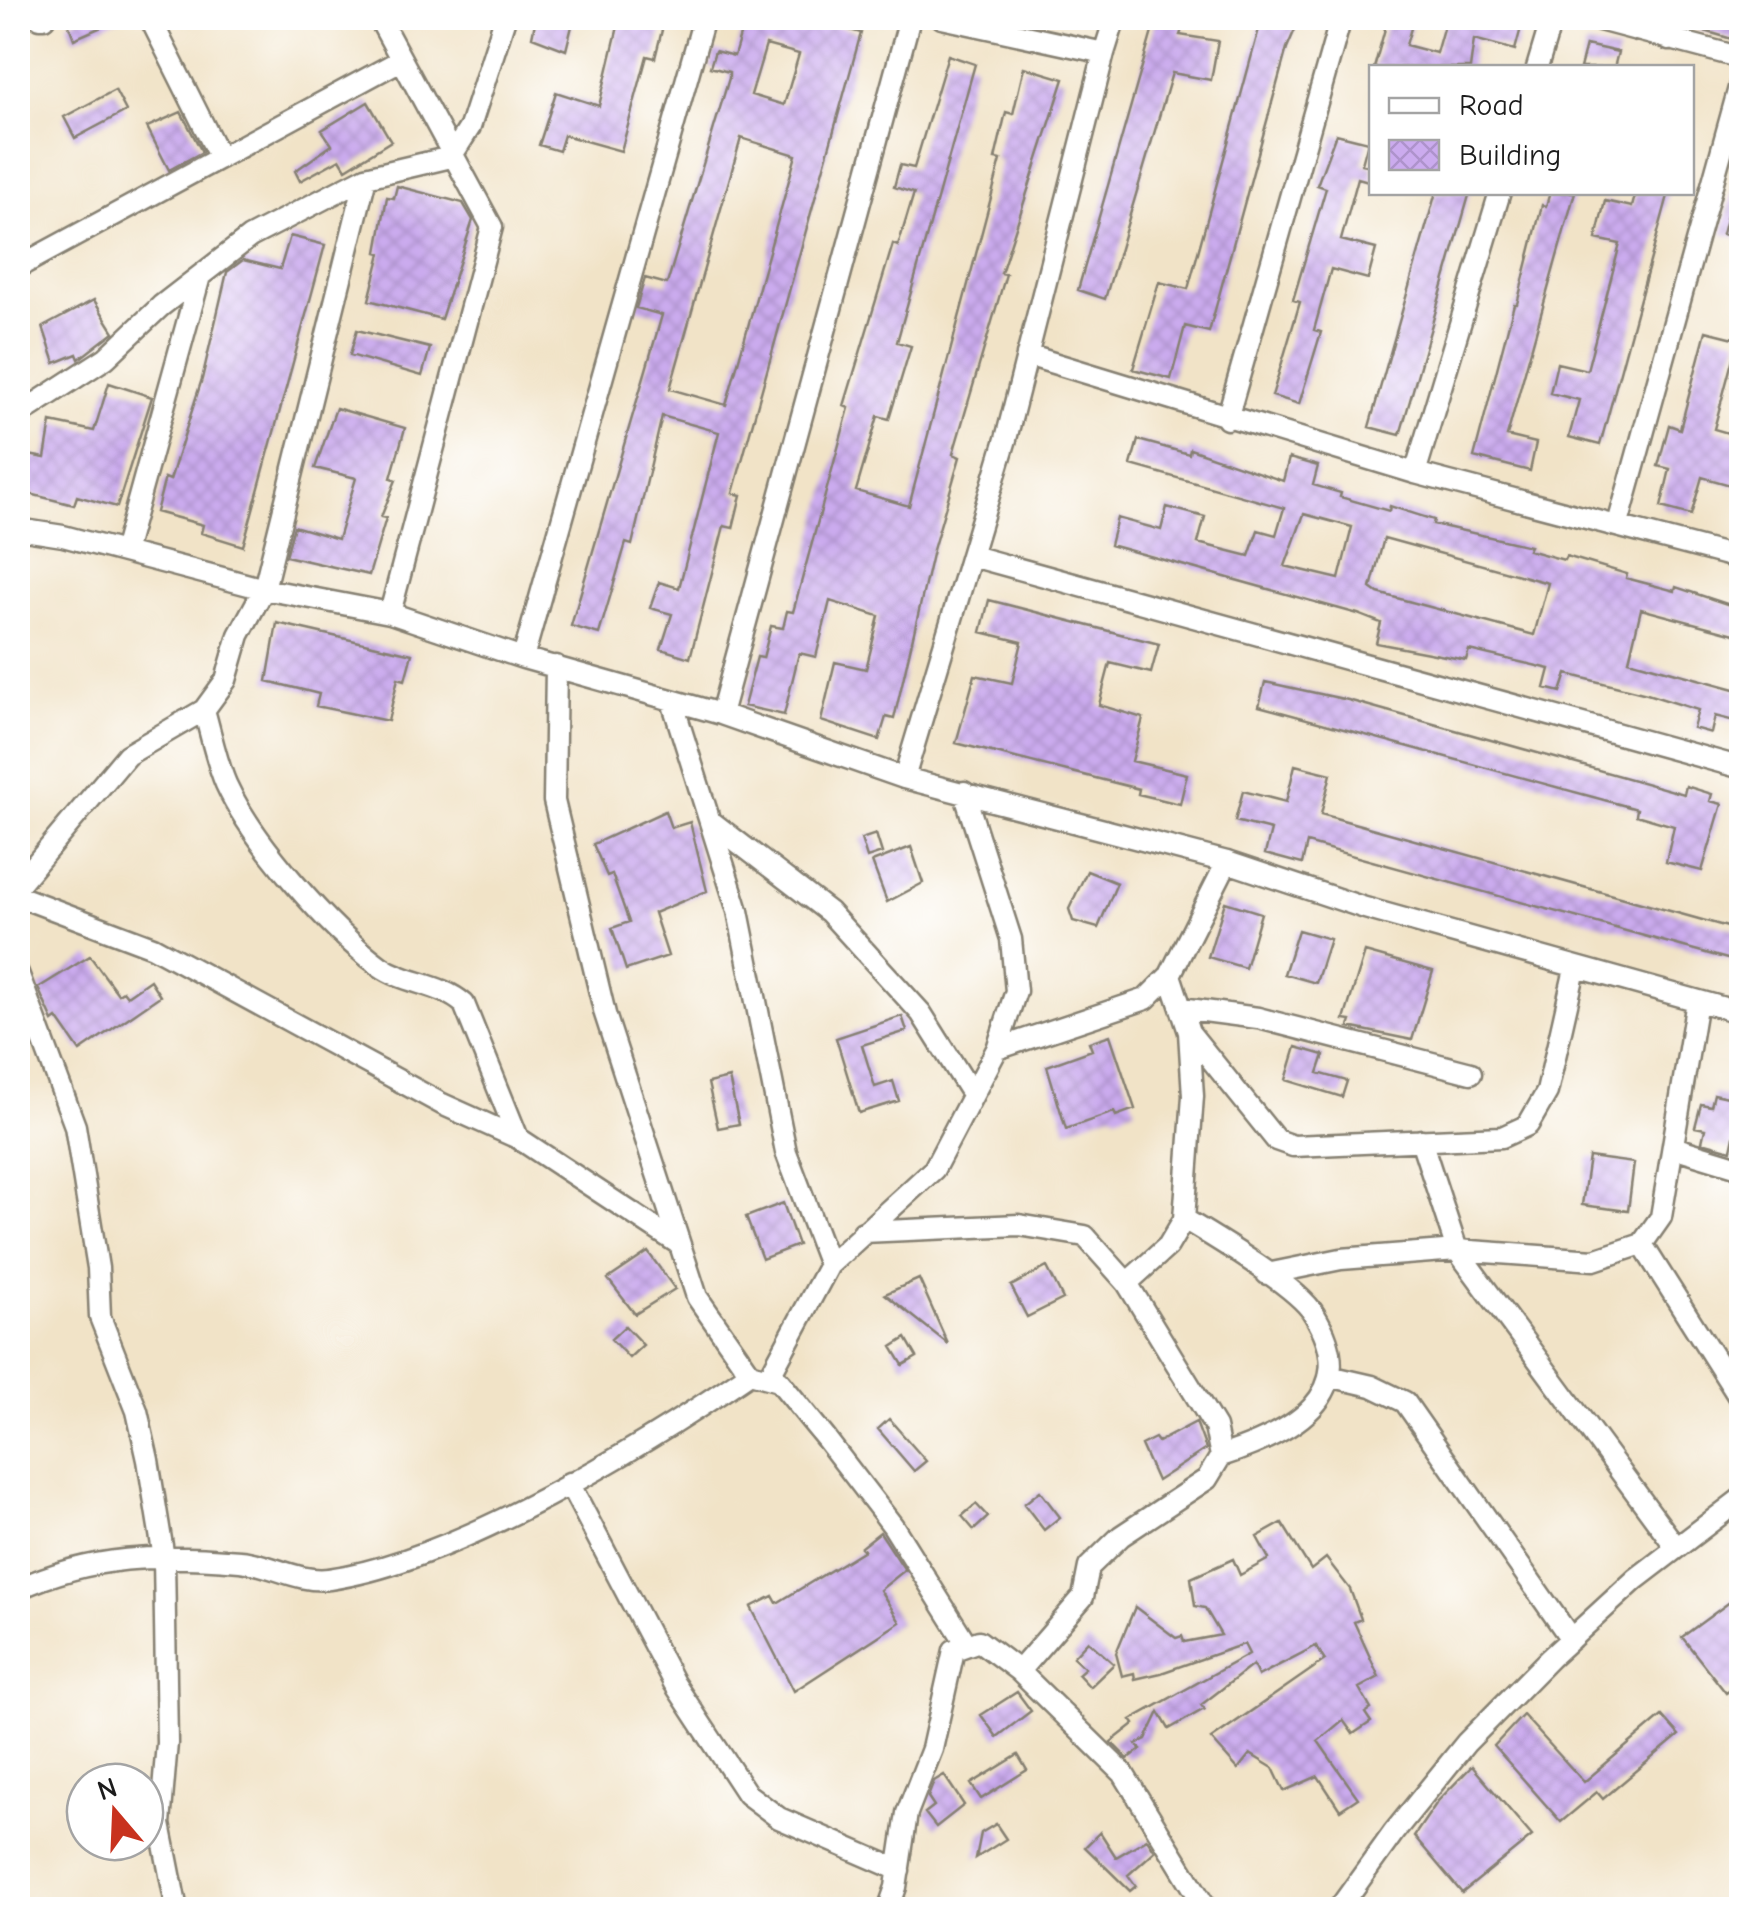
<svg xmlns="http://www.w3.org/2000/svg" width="1759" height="1927" viewBox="0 0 1759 1927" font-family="'Comic Neue',sans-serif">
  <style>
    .building { fill: url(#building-cross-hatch); fill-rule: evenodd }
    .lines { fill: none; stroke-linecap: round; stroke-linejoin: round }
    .street-casing { stroke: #868072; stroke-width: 25 }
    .street { stroke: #fff; stroke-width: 20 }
  </style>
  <defs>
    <pattern id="building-cross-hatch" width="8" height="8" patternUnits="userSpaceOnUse" patternTransform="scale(2.5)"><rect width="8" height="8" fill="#cbabee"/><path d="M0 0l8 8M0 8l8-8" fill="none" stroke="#ae93cc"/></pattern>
  </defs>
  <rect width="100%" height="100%" fill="#fff"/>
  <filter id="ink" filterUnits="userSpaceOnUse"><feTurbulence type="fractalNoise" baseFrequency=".01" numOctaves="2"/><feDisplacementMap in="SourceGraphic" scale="20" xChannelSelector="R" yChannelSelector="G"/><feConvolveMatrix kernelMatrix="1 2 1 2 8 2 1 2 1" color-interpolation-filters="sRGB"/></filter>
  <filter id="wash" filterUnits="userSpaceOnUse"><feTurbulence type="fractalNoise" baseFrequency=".0048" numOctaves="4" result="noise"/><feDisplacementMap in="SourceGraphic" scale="40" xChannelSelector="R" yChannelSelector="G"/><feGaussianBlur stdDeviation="2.25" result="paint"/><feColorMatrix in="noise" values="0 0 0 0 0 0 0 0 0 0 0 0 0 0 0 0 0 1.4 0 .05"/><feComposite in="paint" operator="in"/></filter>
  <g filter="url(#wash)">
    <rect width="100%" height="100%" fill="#f1e3c7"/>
    <g id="blocks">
      <path class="building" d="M80,18H122L74,39L68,23Z
        M536,18H574L566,50L532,37Z
        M620,18H665L655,58L647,56L621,151L564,135L559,151L539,145L556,92L599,106Z
        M745,18H806L861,33L733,493L741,495L733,528L724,526L690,658L661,649L672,614L650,608L659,582L679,588L719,432L662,416L632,545L626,543L599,634L571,626L662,315L636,308L645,278L667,284L729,78V72L710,67L715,51L734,56ZM766,45L799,54L784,105L751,95ZM741,138L796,155L726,405L670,389Z
        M1156,18H1186L1180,35L1218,41L1211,80L1172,73L1105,299L1078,290Z
        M1262,18H1300L1287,48L1209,332L1185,326L1171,379L1133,369L1159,282L1188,289Z
        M1388,18H1414L1406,45L1436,53L1446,18H1498L1522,24L1515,50L1474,39L1470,68H1374Z
        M1689,18H1742V42L1688,26Z
        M1586,45L1618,52L1614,68H1580Z
        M948,55L975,64L897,342L911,346L889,419L878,416L856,491L909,506L1001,160L995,159L1006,112L1013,114L1024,67L1064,79L1001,273L1006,274L953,454L960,457L933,550L894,719L886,717L879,740L821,721L835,662L866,669L879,616L830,601L816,657L799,653L784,715L744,706L757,657L763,658L771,626L783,628L787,611L793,612L849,408L844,406L893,244L898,246L914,193L894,187L900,165L914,168Z
        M115,90L126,111L75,138L64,117Z
        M368,102L391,141L346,169L340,159L300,181L295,171L332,145L322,130Z
        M181,112L202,152L169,170L147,127Z
        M1336,134L1368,142L1362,164L1372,166V182L1358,178L1341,240L1376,249L1368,279L1331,269L1314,330L1321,332L1299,404L1272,396L1300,302L1293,300L1326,188L1317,185Z
        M1736,181L1742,182V239L1722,234Z
        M397,186L463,203L473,220L441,319L369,300L381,253L377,252L387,197L394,198Z
        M1436,192H1470L1400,435L1369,427Z
        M1550,192H1575L1507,436L1536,443L1530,471L1474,457L1514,304H1517L1542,205L1546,206Z
        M1636,192H1669L1600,445L1569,437L1579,400L1550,393L1557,363L1587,370L1620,244L1596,239L1605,201L1632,207Z
        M290,236L325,245L243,546L201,533L203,525L156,512L165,478L170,480L202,379L227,272L243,260L280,269Z
        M94,300L114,332L79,359L77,354L55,363L43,327Z
        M357,330L430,348L422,376L350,355Z
        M1706,331L1738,339L1714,429L1742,437V457L1734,486L1702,477L1691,515L1661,507L1670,469L1658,466L1669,425L1680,429Z
        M109,383L152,397L117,507L77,496L74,505L18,491V453L45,458L51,422L94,431Z
        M336,408L405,428L391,478L396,480L381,517L386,518L369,575L286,556L294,526L338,539L356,478L315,468Z
        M1138,440L1189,454L1190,449L1283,481L1289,458L1318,466L1313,485L1341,493L1340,497L1389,511L1390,506L1434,520L1433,524L1530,546L1528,550L1564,560L1566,556L1627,574L1626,578L1675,591L1676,587L1742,609V636L1641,609L1629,660L1742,691V723L1715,716L1711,733L1693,728L1698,710L1647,694L1567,674L1561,692L1545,688L1550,669L1469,650L1466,660L1376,643L1381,623L1358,614L1110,545L1117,518L1161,530L1167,507L1205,517L1198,543L1249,556L1258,530L1276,535L1284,508L1131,465ZM1304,514L1352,527L1339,579L1285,566ZM1384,538L1548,583L1534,635L1378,593L1371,588Z
        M989,600L1159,644L1151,673L1110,663L1099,705L1143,718L1132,761L1187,774L1180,804L1138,794L1139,789L956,743L975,675L1012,683L1022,642L981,632Z
        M277,623L412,654L405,680L398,678L388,721L316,706L319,694L267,681Z
        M1265,682L1348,700L1684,794L1686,786L1712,794L1710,801L1722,804L1702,871L1666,862L1674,826L1636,815L1637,809L1259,706Z
        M1295,765L1331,774L1321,814L1742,931V963L1307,843L1302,864L1265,854L1271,830L1235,821L1243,791L1286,802Z
        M665,811L671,828L690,822L707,891L654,913L668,956L626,970L612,928L629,922L612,874L607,876L593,844Z
        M876,834L882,853L867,858L861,839Z
        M911,847L923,883L887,902L872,862Z
        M1087,871L1117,883L1098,928L1073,921L1069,909Z
        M1225,902L1261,913L1245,968L1208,957Z
        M1298,930L1330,939L1316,983L1284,974Z
        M1365,952L1433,971L1412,1040L1349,1027L1351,1021L1344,1020Z
        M90,956L118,994L123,991L127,996L150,980L160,996L80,1051L57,1018L53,1021L38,988Z
        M902,1016L907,1031L862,1045L875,1087L893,1081L899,1101L859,1113L836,1038Z
        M1110,1035L1135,1109L1116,1116L1114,1112L1066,1129L1047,1066L1092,1050L1089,1042Z
        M1296,1047L1324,1055L1318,1073L1347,1081L1342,1097L1286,1080Z
        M729,1078L739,1124L718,1128L708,1083Z
        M1714,1094L1742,1100L1731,1150L1702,1142L1705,1129L1695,1127L1701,1104L1711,1106Z
        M1589,1157L1634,1163L1628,1211L1582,1205Z
        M783,1203L798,1245L762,1259L746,1217Z
        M648,1252L675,1289L635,1314L608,1279Z
        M1047,1267L1063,1299L1027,1317L1011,1286Z
        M919,1279L948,1344L885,1294Z
        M625,1326L643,1345L629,1358L611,1339Z
        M906,1338L917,1357L903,1365L892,1347Z
        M889,1419L926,1461L914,1471L878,1429Z
        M1196,1422L1206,1449L1157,1481L1141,1445L1155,1438L1158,1442Z
        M1040,1491L1060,1517L1044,1530L1024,1504Z
        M976,1504L988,1517L974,1530L962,1516Z
        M1282,1523L1311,1570L1326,1558L1350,1589L1361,1619L1354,1622L1379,1677L1359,1688L1371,1709L1365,1713L1371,1722L1353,1734L1343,1720L1318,1741L1358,1798L1340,1810L1318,1776L1284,1791L1273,1768L1250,1754L1238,1769L1211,1739L1325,1660L1316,1646L1258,1676L1253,1665L1201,1705L1204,1709L1169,1729L1159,1712L1146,1739L1136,1744L1141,1749L1128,1759L1111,1742L1134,1724L1131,1720L1249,1654L1244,1644L1161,1673L1135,1679L1134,1673L1122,1676L1116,1653L1135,1607L1176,1638L1182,1636L1184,1642L1221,1635L1205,1608L1195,1606L1191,1578L1233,1559L1240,1575L1269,1559L1257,1537Z
        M880,1532L905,1570L880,1590L900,1622L794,1691L751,1607L773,1596L777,1603L864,1550L861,1547Z
        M1742,1593V1682L1726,1693L1682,1637Z
        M1088,1641L1114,1664L1090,1687L1078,1674L1085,1668L1073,1657Z
        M1017,1692L1031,1711L997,1737L981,1715Z
        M1523,1715L1584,1782L1662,1716L1679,1735L1603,1799L1597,1792L1561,1822L1494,1746Z
        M1018,1755L1027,1770L981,1799L971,1784Z
        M1472,1766L1532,1836L1462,1893L1414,1836L1438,1801Z
        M944,1775L964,1805L936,1827L925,1813L934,1806L928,1797L934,1781Z
        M996,1824L1006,1839L976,1858L981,1833Z
        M1100,1832L1116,1857L1147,1839L1155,1851L1128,1875L1136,1886L1130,1891L1085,1847Z"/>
    </g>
  </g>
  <g filter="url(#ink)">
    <use href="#blocks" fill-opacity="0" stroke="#868072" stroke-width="2.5"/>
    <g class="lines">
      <g class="street-casing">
        <path id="street" d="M40,18H44
          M150,18L220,158
          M379,18L492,227L390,613
          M1592,18L1742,58
          M1669,40L1676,18
          M1104,53L1115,18
          M1537,68L1552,18
          M18,267L401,60
          M1027,355L1415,473L1742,559
          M18,415L106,358L161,306L250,237L366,177L451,157L470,127L505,18
          M1227,419L1341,18
          M1415,473L1500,192
          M1618,524L1742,77
          M18,529L63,536L264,589L390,613L523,658L721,714L904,778L1227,862L1365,908L1742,1013
          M124,552L200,276
          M972,556L1742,768
          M523,658L704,18
          M556,666L554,801L605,1014L697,1297L750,1373
          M672,701L738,911L786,1152L829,1265
          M204,710C211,734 216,761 226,784C252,841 329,929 380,966C405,984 440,983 464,1004L518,1138
          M721,714L910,18
          M904,778L1006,439L1104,53L942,18
          M713,823L829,912L921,1013L972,1094
          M18,885L127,755L204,710L226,680L239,635L264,589L366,177
          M18,896L153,947L442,1104L518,1138L679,1244
          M18,973L75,1126L98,1268L100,1317L137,1411L148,1460L164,1558L167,1743L160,1824L177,1910
          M1181,1008L1258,1018L1471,1073
          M1189,1032L1276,1140L1293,1146L1502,1137L1528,1125L1547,1092L1575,969
          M997,1049L1146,999L1170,975L1227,862
          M1421,1140L1457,1250L1676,1547
          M1673,1147L1742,1168
          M1184,1219C1214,1237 1297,1286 1314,1314C1365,1396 1289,1434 1221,1456
          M863,1232L1019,1225L1085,1236L1127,1283L1215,1427L1221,1456L1207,1479L1121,1536L1089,1567L1083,1597L1019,1671
          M1642,1244L1742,1402
          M1267,1274L1341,1259L1457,1250L1594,1260L1642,1244L1661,1217L1697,1001
          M1127,1283L1168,1246L1184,1219L1193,1096L1189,1032L1170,975
          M770,1375L829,1265L934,1169L997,1049L1016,991L1011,939L964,792
          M1333,1377L1372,1386L1405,1402L1571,1639
          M569,1483L674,1683L747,1794L779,1818L899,1870
          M18,1589C92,1555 159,1554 240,1561C269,1563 298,1583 329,1579C456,1561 644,1446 750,1373L779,1381L827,1440L893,1526L966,1643
          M888,1910L896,1887L907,1813L932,1749L954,1650L979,1641L1019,1671L1123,1773L1207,1910
          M1338,1910L1394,1832L1466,1743L1550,1658L1636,1579L1742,1498"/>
      </g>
      <use href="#street" class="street"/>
    </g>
  </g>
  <rect width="1759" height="1927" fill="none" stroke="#fff" stroke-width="60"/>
  <rect x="1369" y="65" width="325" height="130" fill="#ffffff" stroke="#a4a4a4" stroke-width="2.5"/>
  <rect x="1389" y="98" width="50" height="15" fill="#ffffff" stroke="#a4a4a4" stroke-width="2.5"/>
  <text x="1459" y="115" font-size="30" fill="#1c1c1c">Road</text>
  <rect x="1389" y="140" width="50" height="30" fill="url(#building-cross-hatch)" stroke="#a4a4a4" stroke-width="2.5"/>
  <text x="1459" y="165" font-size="30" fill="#1c1c1c">Building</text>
  <g transform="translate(115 1812) rotate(341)"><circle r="48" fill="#ffffff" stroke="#a4a4a4" stroke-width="2.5"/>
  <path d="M0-8L18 38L0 25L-18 38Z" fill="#c8321e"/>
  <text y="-15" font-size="28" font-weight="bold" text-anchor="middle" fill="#1c1c1c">N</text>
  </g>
</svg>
